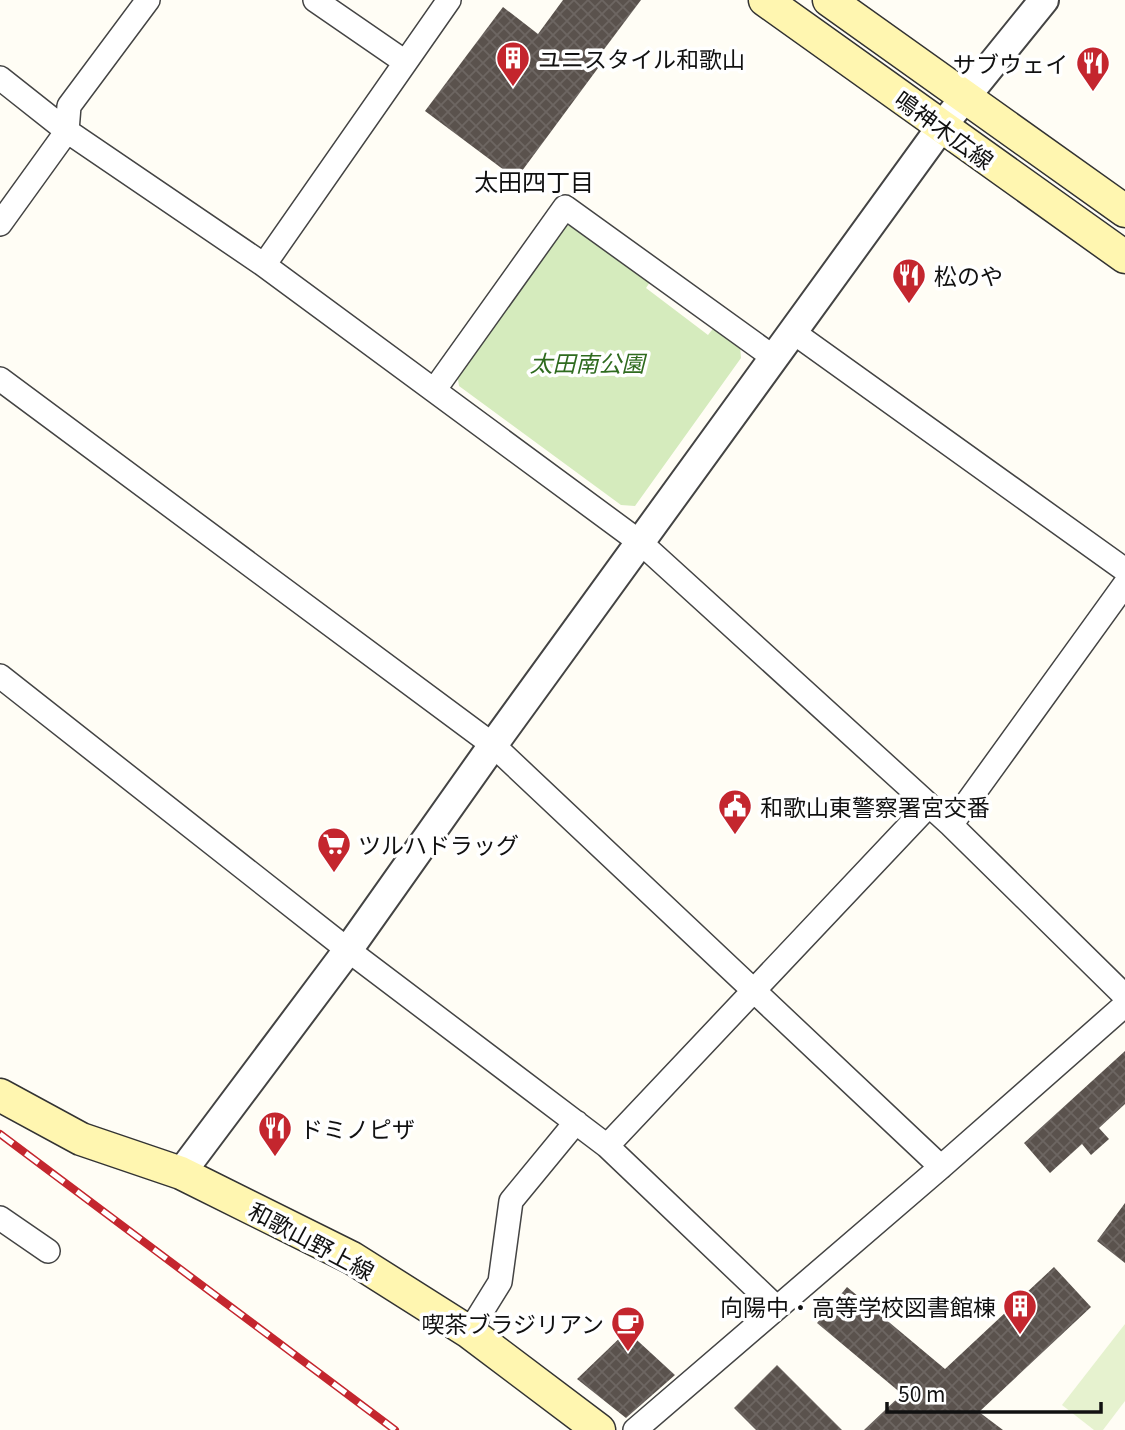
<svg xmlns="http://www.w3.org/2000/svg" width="1125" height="1430" viewBox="0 0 1125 1430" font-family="Georgia,'Noto Sans JP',serif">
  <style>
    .park { fill: #d5ebbd }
    .pitch { fill: #e6f2cf }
    .building { fill: url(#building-cross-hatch) }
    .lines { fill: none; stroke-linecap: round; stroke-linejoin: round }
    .minor-casing { stroke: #444; stroke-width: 26 }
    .tertiary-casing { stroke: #444; stroke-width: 32 }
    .secondary-casing { stroke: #333; stroke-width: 35 }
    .minor { stroke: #fff; stroke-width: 23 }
    .tertiary { stroke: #fff; stroke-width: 28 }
    .secondary { stroke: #fff6b0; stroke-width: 32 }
    .rail-casing { stroke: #c4262e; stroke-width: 8 }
    .rail { stroke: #fff; stroke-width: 5; stroke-dasharray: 16; stroke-linecap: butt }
    .labels { text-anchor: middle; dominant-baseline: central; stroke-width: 7; stroke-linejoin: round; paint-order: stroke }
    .poi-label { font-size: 23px; fill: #111; stroke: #fff; text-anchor: start }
    .street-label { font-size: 23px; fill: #111; stroke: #fff }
    .park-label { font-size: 23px; font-style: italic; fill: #2f6b1f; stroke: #fff }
    .neighbourhood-label { font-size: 24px; fill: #111; stroke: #fff }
  </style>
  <defs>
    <pattern id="building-cross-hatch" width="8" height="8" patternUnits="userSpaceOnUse" patternTransform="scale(1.75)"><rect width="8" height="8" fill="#5a524d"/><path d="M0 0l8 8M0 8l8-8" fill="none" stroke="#6d6662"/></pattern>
  </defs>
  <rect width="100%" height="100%" fill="#fffdf5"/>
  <path class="park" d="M581,225L652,279L646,288L708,335L715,326L740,345L741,358L635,506L621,505L459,386L457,372L563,226Z"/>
  <path class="pitch" d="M1125,1324V1401L1103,1430H1094L1062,1405Z"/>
  <path class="building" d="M563,0H641L596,60L601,64L516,179L425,111L503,7L538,34Z
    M1125,1051V1104L1099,1128L1109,1139L1091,1155L1082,1144L1050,1173L1024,1143Z
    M1125,1203V1263L1097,1241Z
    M1054,1267L1091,1307L979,1412L1003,1430H864L902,1394L817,1323L847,1287L945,1369Z
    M627,1331L675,1375L626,1418L577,1379Z
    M777,1365L842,1430H756L734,1408Z"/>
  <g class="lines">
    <g class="minor-casing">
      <path id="minor" d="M315,0L405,62
        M0,78L67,131L264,265L641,543L951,825L1125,996
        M0,224L67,131L69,106L148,0
        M264,265L449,0
        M793,332L1125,570
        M0,379L493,745L941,1167
        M435,389L565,207L773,357
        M0,676L348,950L607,1146L777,1308
        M951,825L1125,584
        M607,1146L929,805
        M0,1218L48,1251
        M469,1332L500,1282L511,1201L576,1122
        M635,1430L941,1167L1125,1005"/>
    </g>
    <g class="tertiary-casing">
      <path id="tertiary" d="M181,1173L348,950L493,745L942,126L1044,0"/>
    </g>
    <g class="secondary-casing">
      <path id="secondary" d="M765,0L1125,257
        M829,0L1125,211
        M0,1095L81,1139L181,1173L352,1258L469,1332L599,1430"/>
    </g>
    <use href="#minor" class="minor"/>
    <use href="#tertiary" class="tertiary"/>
    <use href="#secondary" class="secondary"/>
    <g class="rail-casing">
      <path id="rail" d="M0,1134L395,1430"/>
    </g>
    <use href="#rail" class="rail"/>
  </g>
  <defs>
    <g id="building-pin" transform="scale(1.75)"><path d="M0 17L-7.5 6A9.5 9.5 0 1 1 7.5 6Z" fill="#c4262e" stroke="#fff"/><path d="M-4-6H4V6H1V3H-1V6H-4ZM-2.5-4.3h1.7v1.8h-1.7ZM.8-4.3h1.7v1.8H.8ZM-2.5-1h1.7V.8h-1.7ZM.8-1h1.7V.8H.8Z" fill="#fff"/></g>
    <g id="restaurant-pin" transform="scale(1.75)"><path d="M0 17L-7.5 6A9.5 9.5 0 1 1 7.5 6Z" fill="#c4262e" stroke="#fff"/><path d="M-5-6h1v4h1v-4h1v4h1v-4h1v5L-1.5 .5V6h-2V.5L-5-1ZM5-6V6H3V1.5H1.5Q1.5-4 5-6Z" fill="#fff"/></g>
    <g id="civic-pin" transform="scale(1.75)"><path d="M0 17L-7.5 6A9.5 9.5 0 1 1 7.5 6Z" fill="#c4262e" stroke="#fff"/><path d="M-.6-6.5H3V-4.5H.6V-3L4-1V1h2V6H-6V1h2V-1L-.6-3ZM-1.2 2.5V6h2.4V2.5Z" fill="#fff"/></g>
    <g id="supermarket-pin" transform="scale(1.75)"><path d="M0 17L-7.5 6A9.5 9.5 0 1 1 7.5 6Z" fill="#c4262e" stroke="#fff"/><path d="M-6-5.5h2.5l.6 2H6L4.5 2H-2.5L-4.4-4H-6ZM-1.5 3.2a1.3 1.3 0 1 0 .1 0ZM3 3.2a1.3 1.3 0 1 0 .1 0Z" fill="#fff"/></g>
    <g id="cafe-pin" transform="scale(1.75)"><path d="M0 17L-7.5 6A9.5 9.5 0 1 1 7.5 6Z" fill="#c4262e" stroke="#fff"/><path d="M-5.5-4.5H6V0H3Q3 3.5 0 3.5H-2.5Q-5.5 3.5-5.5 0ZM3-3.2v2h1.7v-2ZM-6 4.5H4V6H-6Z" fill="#fff"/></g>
  </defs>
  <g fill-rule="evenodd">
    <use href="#building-pin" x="513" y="58"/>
    <use href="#restaurant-pin" x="1093" y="63"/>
    <use href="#restaurant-pin" x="909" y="275"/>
    <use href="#civic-pin" x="735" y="806"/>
    <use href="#supermarket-pin" x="334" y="844"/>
    <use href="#restaurant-pin" x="275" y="1128"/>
    <use href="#building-pin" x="1020" y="1306"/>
    <use href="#cafe-pin" x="628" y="1323"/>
  </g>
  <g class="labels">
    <g class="poi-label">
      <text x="538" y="58">ユニスタイル和歌山</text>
      <text x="1068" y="63" text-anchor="end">サブウェイ</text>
      <text x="934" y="275">松のや</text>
      <text x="760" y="806">和歌山東警察署宮交番</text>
      <text x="358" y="844">ツルハドラッグ</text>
      <text x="300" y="1128">ドミノピザ</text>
      <text x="996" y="1306" text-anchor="end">向陽中・高等学校図書館棟</text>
      <text x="604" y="1323" text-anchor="end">喫茶ブラジリアン</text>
    </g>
    <g class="street-label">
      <text transform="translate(945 129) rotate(36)">鳴神木広線</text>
      <text transform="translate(312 1240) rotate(28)">和歌山野上線</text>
    </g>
    <g class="park-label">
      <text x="587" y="362">太田南公園</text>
    </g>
    <g class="neighbourhood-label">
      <text x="534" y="180">太田四丁目</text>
    </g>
  </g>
  <path d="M887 1402v10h214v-10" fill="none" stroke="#111111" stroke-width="3.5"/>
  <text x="898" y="1402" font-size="21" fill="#111111" stroke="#ffffff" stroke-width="5" paint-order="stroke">50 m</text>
</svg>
